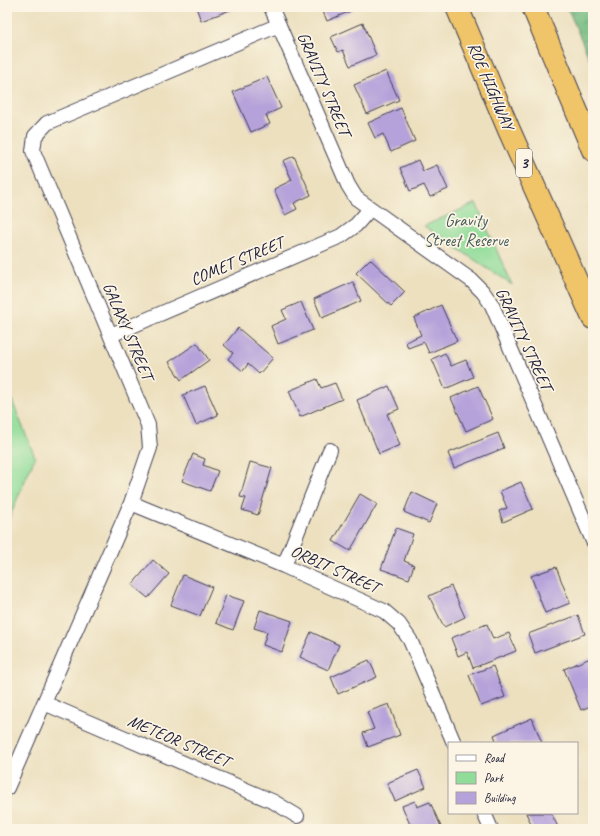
<svg xmlns="http://www.w3.org/2000/svg" width="600" height="836" viewBox="0 0 600 836" font-family="Caveat,sans-serif">
  <style>
    .forest { fill: url(#forest-crowns); stroke: #4b6f5e }
    .park { fill: #90dc99; stroke: #597f6a }
    .building { fill: #b6a2da }
    .lines { fill: none; stroke-linecap: round; stroke-linejoin: round }
    .minor-casing { stroke: #403e4f; stroke-width: 16 }
    .motorway-casing { stroke: #403e4f; stroke-width: 24 }
    .minor { stroke: #fff; stroke-width: 14 }
    .motorway { stroke: #f0c469; stroke-width: 22 }
    .labels { text-anchor: middle; dominant-baseline: central; stroke-width: 3.5; stroke-linejoin: round; paint-order: stroke }
    .shield { fill: #fcf5e5; stroke: #63616e; stroke-width: 1 }
    .shield-label { font-size: 16px; font-weight: bold; fill: #22223b }
    .street-label { font-size: 17px; fill: #22223b; stroke: #fcf5e5 }
    .park-label { font-size: 17px; fill: #435a57; stroke: #fcf5e5 }
  </style>
  <defs>
    <pattern id="forest-crowns" width="20" height="18" patternUnits="userSpaceOnUse"><rect width="20" height="18" fill="#74bc81"/><path d="M2 6a3 3 0 1 1 6 0M12 15a3 3 0 1 1 6 0" fill="none" stroke="#5f986b"/></pattern>
  </defs>
  <rect width="100%" height="100%" fill="#fcf5e5"/>
  <filter id="ink" filterUnits="userSpaceOnUse"><feTurbulence type="fractalNoise" baseFrequency=".025" numOctaves="2"/><feDisplacementMap in="SourceGraphic" scale="8" xChannelSelector="R" yChannelSelector="G"/><feConvolveMatrix kernelMatrix="1 2 1 2 8 2 1 2 1" color-interpolation-filters="sRGB"/></filter>
  <filter id="wash" filterUnits="userSpaceOnUse"><feTurbulence type="fractalNoise" baseFrequency=".012" numOctaves="4" result="noise"/><feDisplacementMap in="SourceGraphic" scale="16" xChannelSelector="R" yChannelSelector="G"/><feGaussianBlur stdDeviation="0.9" result="paint"/><feColorMatrix in="noise" values="0 0 0 0 0 0 0 0 0 0 0 0 0 0 0 0 0 1.4 0 .05"/><feComposite in="paint" operator="in"/></filter>
  <g filter="url(#wash)">
    <rect width="100%" height="100%" fill="#ece0bf"/>
    <path class="forest" d="M567,7H593V67Z"/>
    <path class="park" d="M476,203L512,285L424,226Z
      M7,388L35,457L7,523Z"/>
    <g id="blocks">
      <path class="building" d="M196,7H238L201,21Z
        M321,7H354L355,9L327,21Z
        M363,23L376,55L350,66L343,50L338,52L331,37Z
        M386,71L399,100L367,114L354,85Z
        M267,77L281,108L266,115L270,124L251,132L233,92Z
        M401,108L415,141L391,152L383,134L375,138L368,123Z
        M294,156L311,195L294,203L297,209L285,215L274,189L292,180L283,161Z
        M418,160L423,171L437,165L448,189L430,197L424,185L410,191L400,168Z
        M370,259L405,292L391,306L356,273Z
        M353,282L361,301L322,318L314,299Z
        M301,302L313,330L278,344L271,326L286,319L282,310Z
        M441,305L457,341L429,353L424,342L408,348L406,342L421,335L414,318Z
        M238,328L273,358L259,374L248,364L243,371L228,359L233,353L224,345Z
        M197,343L209,360L181,380L169,362Z
        M445,353L451,366L466,360L473,377L445,389L432,359Z
        M317,379L321,388L335,383L342,399L300,417L289,391Z
        M205,386L218,415L196,425L183,395Z
        M389,386L399,409L387,414L400,445L379,454L357,400Z
        M478,386L493,419L466,431L451,398Z
        M498,433L504,448L454,468L448,453Z
        M193,454L205,459L203,465L218,471L210,491L182,481Z
        M250,462L272,468L258,515L242,510L246,498L240,497Z
        M521,482L533,509L503,522L499,511L507,508L500,491Z
        M412,492L437,504L429,523L404,512Z
        M360,494L377,504L350,551L333,541Z
        M396,528L413,534L404,561L414,565L409,579L381,569Z
        M153,560L169,574L148,598L132,585Z
        M556,567L570,603L545,613L531,576Z
        M183,575L212,587L200,616L171,605Z
        M451,586L465,617L444,627L429,596Z
        M226,595L244,601L233,630L216,623Z
        M260,610L292,621L282,652L263,645L267,632L254,628Z
        M578,615L585,634L535,653L528,634Z
        M487,624L493,639L509,633L516,651L473,668L467,652L458,656L451,638Z
        M311,632L339,645L328,670L300,657Z
        M593,657V705L581,710L564,669Z
        M369,660L377,677L338,694L331,677Z
        M493,666L505,697L481,706L469,675Z
        M389,704L400,735L368,747L363,733L374,729L367,712Z
        M532,718L542,743H497L494,735Z
        M418,770L426,787L395,801L387,783Z
        M415,801L417,807L430,802L442,829H412L402,806Z
        M526,813H551L559,829H533Z"/>
    </g>
  </g>
  <g filter="url(#ink)">
    <use href="#blocks" fill-opacity="0" stroke="#403e4f" stroke-width="1"/>
    <g class="lines">
      <g class="minor-casing">
        <path id="minor" d="M271,7L348,185L356,198L471,280L483,292L492,305L593,541
          M111,335L341,236L356,225L370,209
          M131,503L284,566L384,611L399,624L410,640L454,743
          M284,566L330,450
          M44,703L274,802L297,816
          M7,788L131,503L150,448L148,425L33,151L35,136L47,123L279,25
          M484,813L491,829"/>
      </g>
      <g class="motorway-casing">
        <path id="motorway" d="M457,7L509,130L593,318
          M533,7L593,150"/>
      </g>
      <use href="#minor" class="minor"/>
      <use href="#motorway" class="motorway"/>
    </g>
  </g>
  <g class="labels">
    <rect class="shield" x="516" y="149" width="16" height="28" rx="3"/>
    <g class="shield-label">
      <text x="524" y="163">3</text>
    </g>
    <g class="street-label">
      <text transform="translate(324 84) rotate(67)">GRAVITY STREET</text>
      <text transform="translate(491 86) rotate(67)">ROE HIGHWAY</text>
      <text transform="translate(237 261) rotate(-23)">COMET STREET</text>
      <text transform="translate(128 331) rotate(67)">GALAXY STREET</text>
      <text transform="translate(524 339) rotate(65)">GRAVITY STREET</text>
      <text transform="translate(335 569) rotate(24)">ORBIT STREET</text>
      <text transform="translate(179 741) rotate(23)">METEOR STREET</text>
    </g>
    <g class="park-label">
      <text x="466" y="220">Gravity<tspan x="466" dy="20">Street Reserve</tspan></text>
    </g>
  </g>
  <rect width="600" height="836" fill="none" stroke="#fcf5e5" stroke-width="24"/>
  <rect x="448" y="742" width="130" height="72" fill="#fcf5e5" stroke="#a5a1a1"/>
  <rect x="456" y="755" width="20" height="6" fill="#ffffff" stroke="#a5a1a1"/>
  <text x="484" y="762" font-size="12" fill="#22223b">Road</text>
  <rect x="456" y="772" width="20" height="12" fill="#90dc99" stroke="#a5a1a1"/>
  <text x="484" y="782" font-size="12" fill="#22223b">Park</text>
  <rect x="456" y="792" width="20" height="12" fill="#b6a2da" stroke="#a5a1a1"/>
  <text x="484" y="802" font-size="12" fill="#22223b">Building</text>
</svg>
